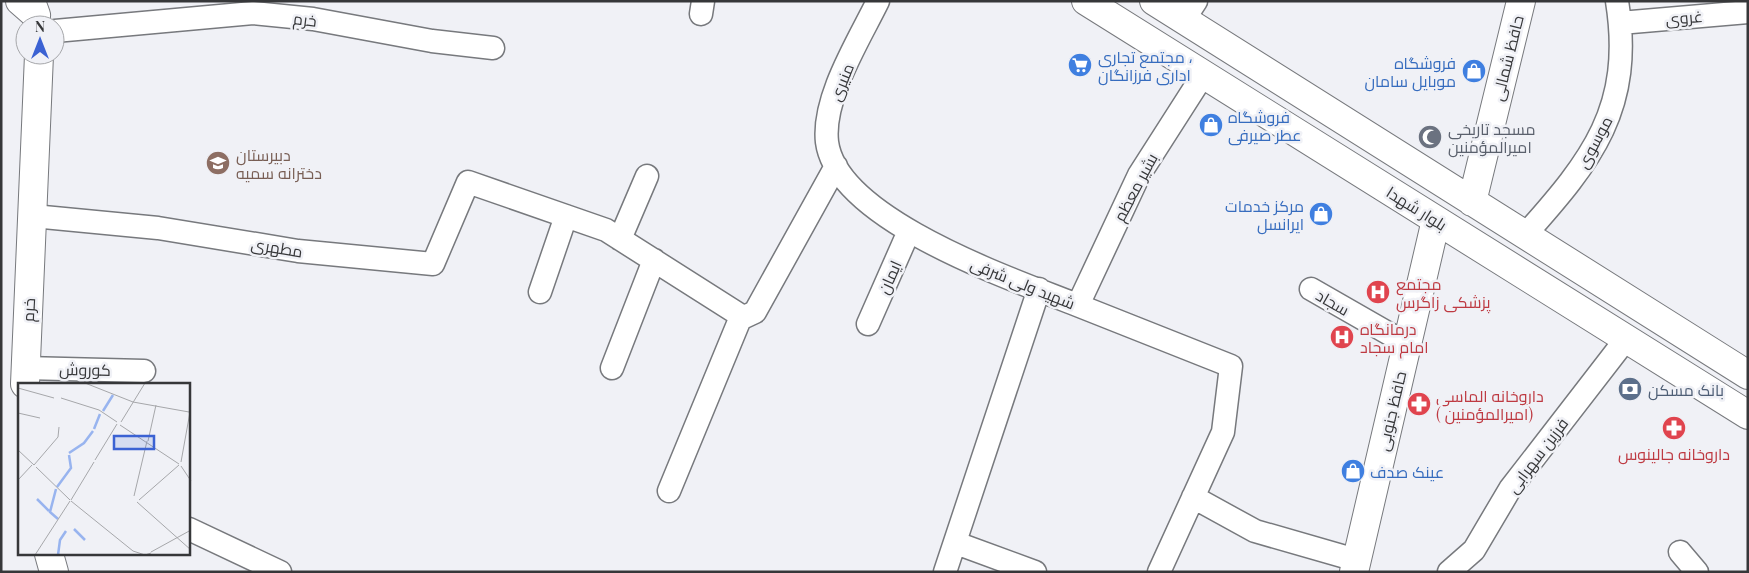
<svg xmlns="http://www.w3.org/2000/svg" width="1749" height="573" viewBox="0 0 1749 573" font-family="'Playfair Display',Cairo,serif">
  <style>
    .lines { fill: none; stroke-linecap: round; stroke-linejoin: round }
    .minor-casing { stroke: #77797d; stroke-width: 25 }
    .tertiary-casing { stroke: #77797d; stroke-width: 30 }
    .secondary-casing { stroke: #77797d; stroke-width: 30 }
    .minor { stroke: #fff; stroke-width: 22 }
    .tertiary { stroke: #fff; stroke-width: 28 }
    .secondary { stroke: #fff; stroke-width: 28 }
    .labels { text-anchor: middle; dominant-baseline: central; stroke-width: 5; stroke-linejoin: round; paint-order: stroke }
    .street-label { font-size: 16px; fill: #363739; stroke: #f0f1f6 }
    .shop-label { font-size: 16px; fill: #366cbe; stroke: #f0f1f6; text-anchor: start }
    .worship-label { font-size: 16px; fill: #5b616d; stroke: #f0f1f6; text-anchor: start }
    .education-label { font-size: 16px; fill: #785e54; stroke: #f0f1f6; text-anchor: start }
    .health-label { font-size: 16px; fill: #be3a42; stroke: #f0f1f6; text-anchor: start }
    .service-label { font-size: 16px; fill: #4e5e75; stroke: #f0f1f6; text-anchor: start }
    .inset-river { fill: none; stroke: #98b4ef; stroke-width: 2.5 }
    .inset-road { fill: none; stroke: #a6a7aa; stroke-width: 1 }
    .view { fill: #3b62d3; fill-opacity: 0.15; stroke: #3b62d3; stroke-width: 2.5 }
    .inset-edge { fill: none; stroke: #363739; stroke-width: 2.5 }
  </style>
  <rect width="100%" height="100%" fill="#f0f1f6"/>
  <g class="lines">
    <g class="minor-casing">
      <path id="minor" d="M878,1C859,40 822,98 827,142C837,219 1009,278 1072,303C1125,324 1178,345 1231,366L1223,432L1159,572
        M701,14L703,1
        M1183,21L1196,1
        M1620,23L1748,12
        M55,31L253,13L313,19L432,41L493,48
        M33,216L158,228L298,251L433,264L468,182L606,230L743,317
        M1525,235C1592,160 1634,108 1617,1
        M620,239L647,176
        M1311,289L1407,344
        M540,292L566,216
        M1078,305L1139,175L1203,75
        M868,324L909,231
        M25,368L144,371
        M612,368L654,260
        M669,491L740,319L755,312L836,166
        M1193,497L1255,531L1356,560
        M189,529L280,572
        M956,543L1035,572
        M1680,552L1697,572
        M945,572L1039,289
        M1449,572L1474,550L1510,489L1626,339"/>
    </g>
    <g class="tertiary-casing">
      <path id="tertiary" d="M20,1L36,15L31,1
        M25,384L39,55
        M49,554L54,572"/>
    </g>
    <g class="secondary-casing">
      <path id="secondary" d="M1086,1L1748,415
        M1154,1L1748,375
        M1472,202L1521,1
        M1354,572L1436,220"/>
    </g>
    <use href="#minor" class="minor"/>
    <use href="#tertiary" class="tertiary"/>
    <use href="#secondary" class="secondary"/>
  </g>
  <defs>
    <g id="supermarket-disc" transform="scale(1.25)"><circle r="9.5" fill="#3f7fe0" stroke="#f0f1f6"/><path d="M-6-5.5h2.5l.6 2H6L4.5 2H-2.5L-4.4-4H-6ZM-1.5 3.2a1.3 1.3 0 1 0 .1 0ZM3 3.2a1.3 1.3 0 1 0 .1 0Z" fill="#fff"/></g>
    <g id="shop-disc" transform="scale(1.25)"><circle r="9.5" fill="#3f7fe0" stroke="#f0f1f6"/><path d="M-5-2.5h2.3a2.7 3.5 0 0 1 5.4 0H5L5.5 6h-11ZM-1.5-2.5h3a1.5 2.3 0 0 0-3 0Z" fill="#fff"/></g>
    <g id="mosque-disc" transform="scale(1.25)"><circle r="9.5" fill="#6b7280" stroke="#f0f1f6"/><path d="M3.5-4.9A6 6 0 1 0 3.5 4.9A5 5 0 1 1 3.5-4.9Z" fill="#fff"/></g>
    <g id="school-disc" transform="scale(1.25)"><circle r="9.5" fill="#8d6e63" stroke="#f0f1f6"/><path d="M0-5L7-2L0 1L-7-2ZM-4 1L0 2.5L4 1V4Q0 6-4 4Z" fill="#fff"/></g>
    <g id="hospital-disc" transform="scale(1.25)"><circle r="9.5" fill="#e0444e" stroke="#f0f1f6"/><path d="M-5-5h3v3.5h4V-5h3V5h-3V1.5h-4V5h-3Z" fill="#fff"/></g>
    <g id="bank-disc" transform="scale(1.25)"><circle r="9.5" fill="#5c6f8a" stroke="#f0f1f6"/><path d="M-6-4H6V4H-6ZM0-2.3a2.3 2.3 0 1 0 0 4.6a2.3 2.3 0 1 0 0-4.6Z" fill="#fff"/></g>
    <g id="pharmacy-disc" transform="scale(1.25)"><circle r="9.5" fill="#e0444e" stroke="#f0f1f6"/><path d="M-2-6h4v4h4v4h-4v4h-4v-4h-4v-4h4Z" fill="#fff"/></g>
  </defs>
  <g fill-rule="evenodd">
    <use href="#supermarket-disc" x="1080" y="65"/>
    <use href="#shop-disc" x="1474" y="71"/>
    <use href="#shop-disc" x="1211" y="125"/>
    <use href="#mosque-disc" x="1430" y="137"/>
    <use href="#school-disc" x="218" y="163"/>
    <use href="#shop-disc" x="1321" y="214"/>
    <use href="#hospital-disc" x="1378" y="292"/>
    <use href="#hospital-disc" x="1342" y="337"/>
    <use href="#bank-disc" x="1630" y="389"/>
    <use href="#pharmacy-disc" x="1419" y="404"/>
    <use href="#pharmacy-disc" x="1674" y="428"/>
    <use href="#shop-disc" x="1353" y="471"/>
  </g>
  <g class="labels">
    <g class="street-label">
      <text transform="translate(1684 17) rotate(-5)">غروی</text>
      <text transform="translate(305 19) rotate(7)">خرم</text>
      <text transform="translate(1507 58) rotate(-76)">حافظ شمالی</text>
      <text transform="translate(841 82) rotate(-68)">منیری</text>
      <text transform="translate(1594 142) rotate(-62)">موسوی</text>
      <text transform="translate(1135 187) rotate(-62)">بشیر معظم</text>
      <text transform="translate(1417 208) rotate(32)">بلوار شهدا</text>
      <text transform="translate(277 247) rotate(9)">مطهری</text>
      <text transform="translate(889 277) rotate(-66)">ایمان</text>
      <text transform="translate(1023 283) rotate(22)">شهید ولی شرفی</text>
      <text transform="translate(1333 302) rotate(30)">سجاد</text>
      <text transform="translate(28 310) rotate(-87)">خرم</text>
      <text transform="translate(85 369) rotate(1)">کوروش</text>
      <text transform="translate(1391 411) rotate(-77)">حافظ جنوبی</text>
      <text transform="translate(1537 455) rotate(-53)">فرزین سهرابی</text>
    </g>
    <g class="shop-label">
      <text x="1098" y="56">مجتمع تجاری ،<tspan x="1098" dy="18">اداری فرزانگان</tspan></text>
      <text x="1456" y="62" text-anchor="end">فروشگاه<tspan x="1456" dy="18">موبایل سامان</tspan></text>
      <text x="1228" y="116">فروشگاه<tspan x="1228" dy="18">عطر صیرفی</tspan></text>
      <text x="1304" y="205" text-anchor="end">مرکز خدمات<tspan x="1304" dy="18">ایرانسل</tspan></text>
      <text x="1370" y="471">عینک صدف</text>
    </g>
    <g class="worship-label">
      <text x="1448" y="128">مسجد تاریخی<tspan x="1448" dy="18">امیرالمؤمنین</tspan></text>
    </g>
    <g class="education-label">
      <text x="236" y="154">دبیرستان<tspan x="236" dy="18">دخترانه سمیه</tspan></text>
    </g>
    <g class="health-label">
      <text x="1396" y="283">مجتمع<tspan x="1396" dy="18">پزشکی زاگرس</tspan></text>
      <text x="1360" y="328">درمانگاه<tspan x="1360" dy="18">امام سجاد</tspan></text>
      <text x="1436" y="395">داروخانه الماسی<tspan x="1436" dy="18">( امیرالمؤمنین)</tspan></text>
      <text x="1674" y="453" text-anchor="middle">داروخانه جالینوس</text>
    </g>
    <g class="service-label">
      <text x="1648" y="389">بانک مسکن</text>
    </g>
  </g>
  <g transform="translate(18 383)">
    <rect width="172" height="172" fill="#f0f1f6"/>
    <path class="inset-river" d="M85,28L95,12M76,46L82,31M51,70L66,60L75,48M39,104L53,85L51,72M38,106L32,129L40,136M19,116L31,128M56,146L67,157M40,172L42,157L48,148"/>
    <path class="inset-road" d="M67,0L115,19L171,29M0,5L36,15M43,15L81,27L99,39M0,30L22,35M103,39L127,0M102,42L161,81M130,58L138,22M0,67L16,82L40,54L41,44M77,77L99,41M163,79L172,29M163,83L173,98M18,84L52,117M0,97L14,82M116,113L129,58M53,117L76,79M121,117L161,82M53,118L115,168L127,172L133,170M119,119L173,167M133,169L173,147M17,172L52,118"/>
    <path class="view" d="M96,53H136V66H96Z"/>
    <rect width="172" height="172" class="inset-edge"/>
  </g>
  <rect width="1749" height="573" fill="none" stroke="#363739" stroke-width="5"/>
  <g transform="translate(40 40)"><circle r="24" fill="#f0f1f6" stroke="#a6a7aa"/>
  <path d="M0-4L9 19L0 12L-9 19Z" fill="#3b62d3"/>
  <text y="-8" font-size="14" font-weight="bold" text-anchor="middle" fill="#363739">N</text>
  </g>
</svg>
